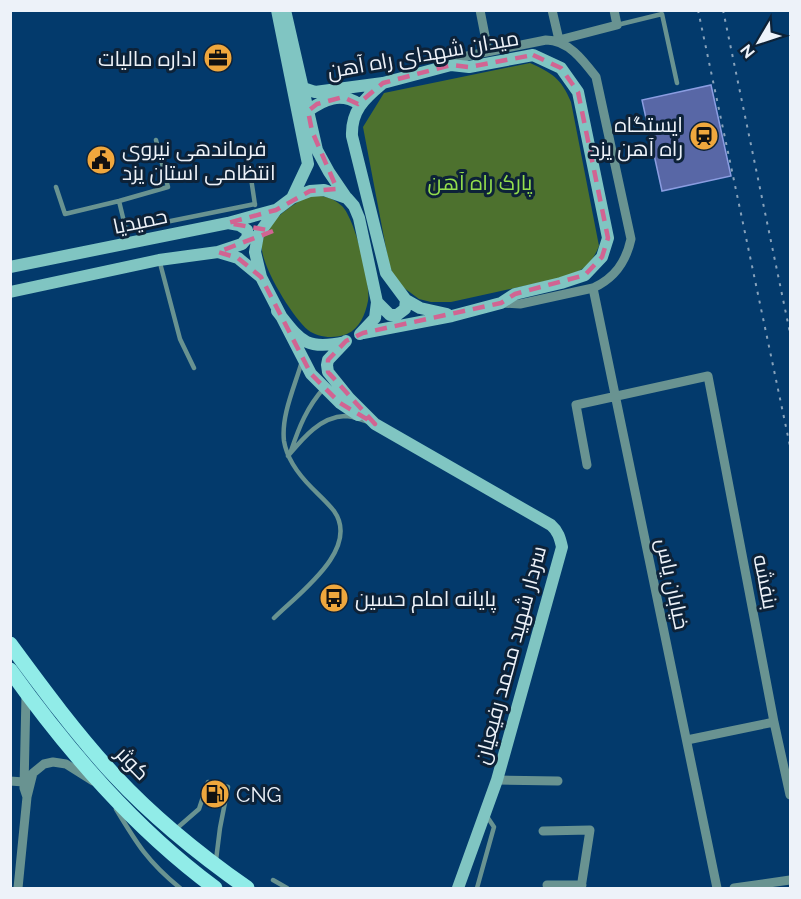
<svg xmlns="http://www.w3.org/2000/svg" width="801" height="899" viewBox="0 0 801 899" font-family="Raleway,Cairo,sans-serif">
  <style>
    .green { fill: #4d712e }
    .building { fill: #5867a6; stroke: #8b9de1; stroke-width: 1.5 }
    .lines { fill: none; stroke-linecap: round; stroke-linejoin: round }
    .lane { stroke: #699391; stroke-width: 4.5 }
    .street { stroke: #699391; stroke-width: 9 }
    .secondary { stroke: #80c5c2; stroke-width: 12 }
    .primary { stroke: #91ece8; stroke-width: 15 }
    .rail { stroke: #87a2bb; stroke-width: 2; stroke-dasharray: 3 6; stroke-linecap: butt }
    .marked { fill: none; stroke: #d16492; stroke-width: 4.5; stroke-dasharray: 12 8; stroke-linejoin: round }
    .labels { text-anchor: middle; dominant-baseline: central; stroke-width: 6; stroke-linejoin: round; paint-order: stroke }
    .street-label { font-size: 21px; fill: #edf2f9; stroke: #0d2238 }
    .poi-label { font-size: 21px; fill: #edf2f9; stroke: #0d2238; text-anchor: start }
    .park-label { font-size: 21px; fill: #93de4d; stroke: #0d2238 }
  </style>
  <rect width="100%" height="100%" fill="#033a6c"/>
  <path class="green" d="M530,63C552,73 561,78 571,102L599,246C591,265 584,270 565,277L451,302H431L419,299L396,282L389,264L363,127L384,93Z
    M309,195C323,196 331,196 342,206C355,219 371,283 368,301C365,315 360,328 347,334C335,339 318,338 308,330C293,318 258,262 262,243C268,219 290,207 309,195Z"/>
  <path class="building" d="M711,85L731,176L662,191L642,100Z"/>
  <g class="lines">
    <path class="lane" d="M617,25L662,14L677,83
      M251,178L255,205
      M56,187L65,214L119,201L168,187L156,140
      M119,201L126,230L255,204
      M160,263L180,339L194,368
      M291,451C299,427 307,407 324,388
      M288,456C303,438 320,417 345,416C353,416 361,420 369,422
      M274,618C298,594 361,549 334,511C328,503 319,495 312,488C299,475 287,460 284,441C281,415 295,386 302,361
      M116,809C137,844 148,862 180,888
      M176,829L199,809L208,782L228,787L220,828L216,860
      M273,880L287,888
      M477,888L494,827L486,815"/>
    <path class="street" d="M480,10L488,51
      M552,10L559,40L617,25L614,10
      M451,65L467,56L546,40C568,40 583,60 596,77L631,239C626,262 615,278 593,288L520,304L501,303
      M593,288L717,888
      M587,465L576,405L708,376L774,722L790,795
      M687,740L774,722
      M497,780L558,781
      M10,781L24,782
      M27,797L33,773L44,764L53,762L66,764L93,781
      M543,831L590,830L581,888
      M547,885H582
      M18,888L27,797L24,788L26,694
      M734,888L790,880"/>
    <path class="secondary" d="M277,10L308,164L292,198
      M285,10L317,150L329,172L346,197
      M303,88L315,92L383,83L451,65L469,67L533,55L561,68L578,92L608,238L602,257L585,275L561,283L515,294L501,303L452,316L363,333
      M308,111C324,99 341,92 359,104
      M218,252L242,244L248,237L247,230L239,225L228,223
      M10,267L228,223L275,210
      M10,292L159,260L218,252L238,258L261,277
      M406,300L420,308L447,314
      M377,302L390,315H397L405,309L406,300L386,273L352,136C351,111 364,99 382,84
      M277,311C300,340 305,351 345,342
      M346,341L328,360L327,365L328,372L349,398L375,424L551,525C558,531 560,538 562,547L497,780L458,888
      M358,415L340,403L311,374L261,277L255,252L258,235L276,210L292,198L310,191L324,190L347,198L354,206L359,218L377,302L375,318L360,334"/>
    <path class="primary" d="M10,644C43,689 77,735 115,776C155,819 200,855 247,888
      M10,670C69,752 134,828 215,888"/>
    <path class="rail" d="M698,10L790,446
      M723,10L790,333"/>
  </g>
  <path class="marked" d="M533,55L561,68L578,92L608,238L602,257L585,275L515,294L501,303L363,333L346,341L328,360V372L375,424L340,403L311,374L261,277L238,258L218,252L273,231L228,223L276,210L310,191L337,189L312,131L308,111L317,104L343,97L358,104L383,83L451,65L469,67Z"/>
  <defs>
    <g id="office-disc" transform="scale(1.5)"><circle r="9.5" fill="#efa73d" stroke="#0d2238"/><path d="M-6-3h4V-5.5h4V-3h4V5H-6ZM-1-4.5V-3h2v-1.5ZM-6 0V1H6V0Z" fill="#111"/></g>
    <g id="station-disc" transform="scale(1.5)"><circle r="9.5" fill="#efa73d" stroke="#0d2238"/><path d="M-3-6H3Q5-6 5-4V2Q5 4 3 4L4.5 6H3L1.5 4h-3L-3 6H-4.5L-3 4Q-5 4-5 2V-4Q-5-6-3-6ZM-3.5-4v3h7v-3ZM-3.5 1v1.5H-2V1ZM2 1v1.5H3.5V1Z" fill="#111"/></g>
    <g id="civic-disc" transform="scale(1.5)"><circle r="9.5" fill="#efa73d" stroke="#0d2238"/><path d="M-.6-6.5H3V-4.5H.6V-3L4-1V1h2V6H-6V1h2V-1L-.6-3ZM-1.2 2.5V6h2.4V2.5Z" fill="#111"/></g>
    <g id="bus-disc" transform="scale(1.5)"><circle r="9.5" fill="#efa73d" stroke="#0d2238"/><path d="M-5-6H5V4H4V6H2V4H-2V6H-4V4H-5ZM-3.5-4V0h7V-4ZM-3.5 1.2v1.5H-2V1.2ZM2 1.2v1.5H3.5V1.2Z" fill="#111"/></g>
    <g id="fuel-disc" transform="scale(1.5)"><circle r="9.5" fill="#efa73d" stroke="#0d2238"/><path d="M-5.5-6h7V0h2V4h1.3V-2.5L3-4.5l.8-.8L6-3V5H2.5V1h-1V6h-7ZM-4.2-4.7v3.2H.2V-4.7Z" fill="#111"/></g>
  </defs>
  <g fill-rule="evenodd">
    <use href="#office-disc" x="218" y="58"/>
    <use href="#station-disc" x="704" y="136"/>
    <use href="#civic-disc" x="101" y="160"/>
    <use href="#bus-disc" x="334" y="598"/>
    <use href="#fuel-disc" x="215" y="794"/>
  </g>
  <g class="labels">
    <g class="street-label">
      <text transform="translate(423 54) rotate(-10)">میدان شهدای راه آهن</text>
      <text transform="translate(140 221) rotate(-12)">حمیدیا</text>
      <text transform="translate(766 582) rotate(79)">بنفشه</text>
      <text transform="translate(673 584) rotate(78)">خیابان یاس</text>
      <text transform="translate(510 655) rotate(-75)">سردار شهید محمد رفیعیان</text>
      <text transform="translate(133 763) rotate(46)">کوثر</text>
    </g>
    <g class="poi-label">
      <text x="197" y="58" text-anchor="end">اداره مالیات</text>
      <text x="683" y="124" text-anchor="end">ایستگاه<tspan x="683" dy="24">راه آهن یزد</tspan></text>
      <text x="122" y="148">فرماندهی نیروی<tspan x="122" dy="24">انتظامی استان یزد</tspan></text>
      <text x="355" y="598">پایانه امام حسین</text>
      <text x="236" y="794">CNG</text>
    </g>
    <g class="park-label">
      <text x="480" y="182">پارک راه آهن</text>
    </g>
  </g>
  <rect width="801" height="899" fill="none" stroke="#edf2f9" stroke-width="24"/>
  <g transform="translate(759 42) rotate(231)" stroke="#0d2238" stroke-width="4.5" paint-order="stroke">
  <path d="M0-4.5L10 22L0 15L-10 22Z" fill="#edf2f9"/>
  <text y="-9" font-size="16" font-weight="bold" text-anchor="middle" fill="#edf2f9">N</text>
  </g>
</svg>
